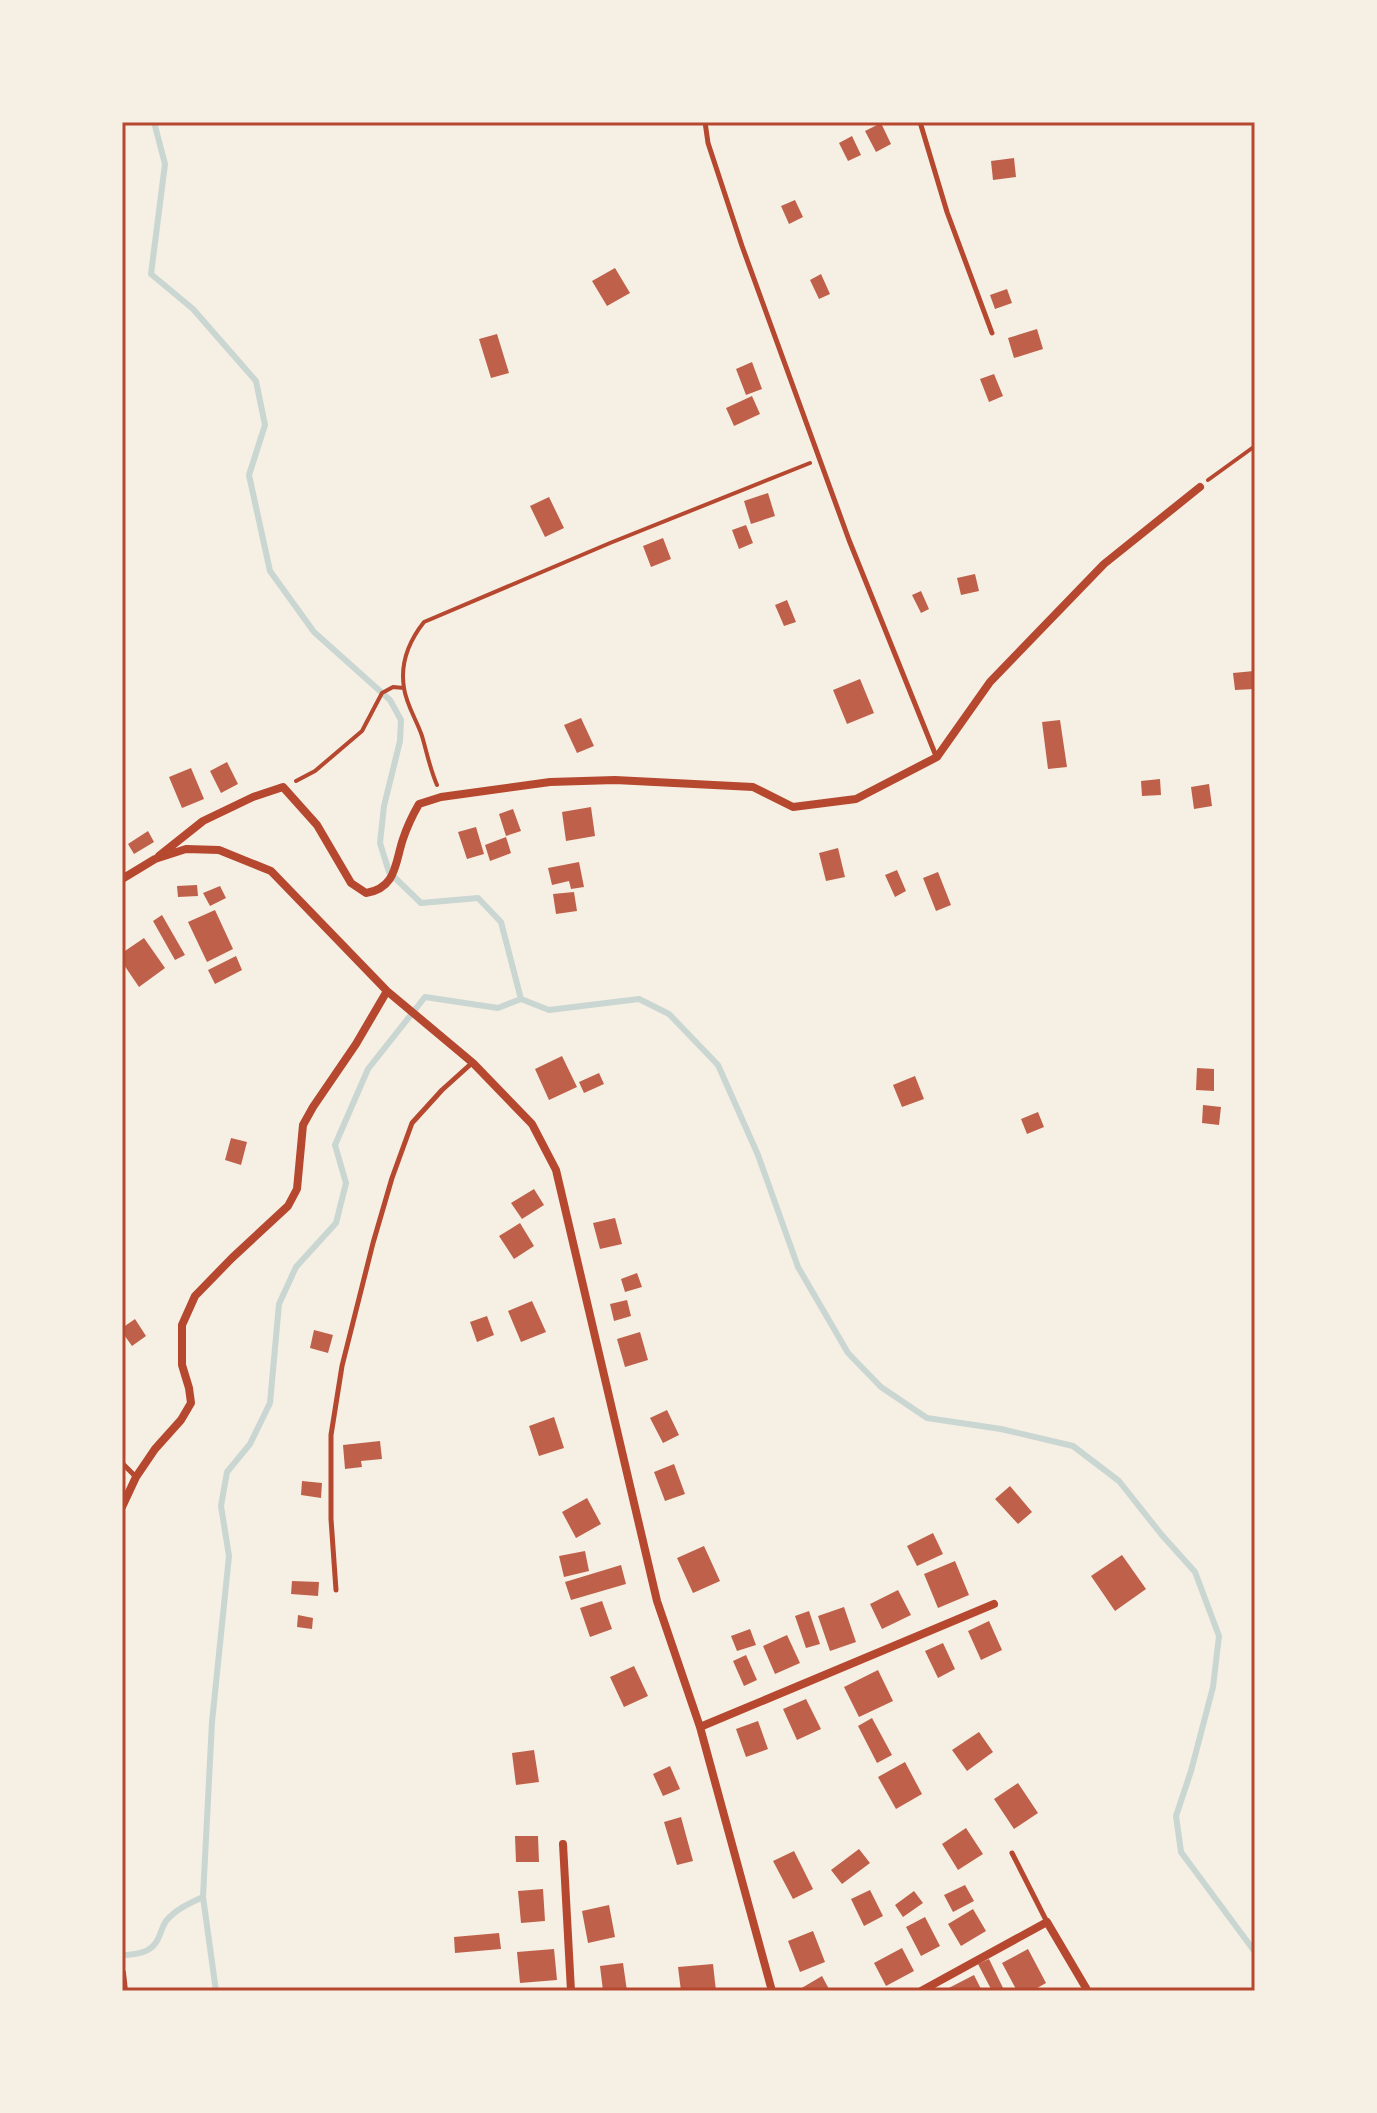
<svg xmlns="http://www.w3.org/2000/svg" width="1377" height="2113" viewBox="0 0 1377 2113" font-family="Ubuntu,sans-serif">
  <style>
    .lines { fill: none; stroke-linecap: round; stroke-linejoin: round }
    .stream { stroke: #c9d6d2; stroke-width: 6 }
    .building { fill: #bf614a }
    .path { stroke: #b5482f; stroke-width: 4 }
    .service { stroke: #b5482f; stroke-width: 5 }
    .minor { stroke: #b5482f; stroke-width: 8 }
    .neatline { fill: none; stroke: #b5482f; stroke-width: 3 }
  </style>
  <rect width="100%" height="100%" fill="#f6efe4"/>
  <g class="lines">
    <path class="stream" d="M154,122L165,164L151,274L193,309L256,381L265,425L249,475L270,571L314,632L390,700L401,720L400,741L384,806L380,843L389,872L421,903L478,898L501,922L521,999L549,1010L639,999L669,1014L718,1065L758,1155L798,1267L848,1353L881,1387L927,1418L1001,1429L1073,1446L1119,1481L1161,1534L1195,1572L1219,1636L1213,1687L1191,1771L1176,1816L1181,1852L1255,1952
      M126,1955C139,1954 152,1952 158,1939C161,1933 162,1927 166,1921C176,1909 190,1903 203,1897
      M216,1991L203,1897L212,1722L229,1556L221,1506L227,1472L250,1444L270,1403L279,1304L296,1267L336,1223L346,1183L335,1145L368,1069L425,997L498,1008L521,999"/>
  </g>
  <path class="building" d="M881,123L891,144L876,152L865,131Z
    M852,136L861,155L848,161L839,143Z
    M1014,158L1016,177L993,180L991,161Z
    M795,200L803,217L789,224L781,206Z
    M615,268L630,293L607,306L592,281Z
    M821,274L830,294L819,299L810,280Z
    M1007,289L1012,303L995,309L990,295Z
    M1037,329L1043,349L1014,358L1008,338Z
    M497,334L509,373L491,378L479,339Z
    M752,362L762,389L746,395L736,369Z
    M994,374L1003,396L989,402L980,379Z
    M752,396L760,414L734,426L726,408Z
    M768,493L775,516L751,524L744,501Z
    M549,497L564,528L545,537L530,506Z
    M746,525L753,543L739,549L732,530Z
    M663,538L671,559L651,567L643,546Z
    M975,574L979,591L961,595L957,578Z
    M921,591L929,609L921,613L912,595Z
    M787,600L796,622L784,626L775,605Z
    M1254,671L1255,689L1235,690L1233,673Z
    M860,679L874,713L847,724L833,690Z
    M581,718L594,746L577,753L564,725Z
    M1060,720L1067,767L1048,769L1042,722Z
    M227,762L238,784L221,793L210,771Z
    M191,768L204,799L182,808L169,777Z
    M1160,779L1161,795L1142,796L1141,781Z
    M1209,784L1212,806L1194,809L1191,787Z
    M591,807L595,836L566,841L562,812Z
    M513,809L521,831L506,836L499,814Z
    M476,827L484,854L467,859L458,832Z
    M148,831L154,842L134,854L128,844Z
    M506,837L511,853L490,861L485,845Z
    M838,848L845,877L826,881L819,853Z
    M579,862L584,887L571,889L569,881L552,885L548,868Z
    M897,870L906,891L895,897L885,875Z
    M938,872L951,905L936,911L923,878Z
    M197,885L198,896L178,897L177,886Z
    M220,886L226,898L210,906L203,893Z
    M574,892L577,911L556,914L553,894Z
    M215,910L233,949L207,962L188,922Z
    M162,915L185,955L175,960L153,921Z
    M144,938L165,968L139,987L122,962V953Z
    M236,956L242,970L215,984L208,970Z
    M562,1056L577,1087L549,1100L535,1069Z
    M1197,1068L1214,1069V1091L1196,1090Z
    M599,1073L604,1084L584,1093L579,1082Z
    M915,1076L924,1099L902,1107L893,1085Z
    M1203,1105L1221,1107L1219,1125L1202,1123Z
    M1038,1112L1044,1127L1027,1134L1021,1119Z
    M231,1138L247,1142L241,1165L225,1160Z
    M534,1189L544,1205L522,1219L511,1203Z
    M615,1218L622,1244L600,1249L593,1223Z
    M520,1223L534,1246L514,1259L499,1236Z
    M637,1273L642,1287L625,1292L621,1279Z
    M627,1300L631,1316L614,1321L610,1304Z
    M532,1301L546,1332L521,1342L508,1311Z
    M487,1316L494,1335L477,1342L470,1322Z
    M135,1319L146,1336L132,1346L122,1332V1328Z
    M314,1330L333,1335L328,1353L310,1348Z
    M640,1332L648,1360L625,1367L617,1339Z
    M667,1410L679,1435L663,1443L650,1418Z
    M554,1417L564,1448L539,1456L529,1426Z
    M380,1441L382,1459L361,1461L362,1467L345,1469L343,1445Z
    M674,1464L685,1494L665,1501L654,1472Z
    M302,1481L322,1483L321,1498L301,1495Z
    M1010,1486L1032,1512L1018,1524L995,1499Z
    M587,1498L601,1524L576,1538L562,1512Z
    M933,1533L943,1554L917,1566L907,1546Z
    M704,1546L720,1581L693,1593L677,1558Z
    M585,1551L589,1571L564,1577L559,1556Z
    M1122,1555L1146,1589L1115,1611L1091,1576Z
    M955,1561L969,1595L938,1608L924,1574Z
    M621,1565L626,1584L571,1600L565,1582Z
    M292,1581L319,1582L318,1596L291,1594Z
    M898,1590L911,1615L882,1629L870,1604Z
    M602,1601L612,1629L590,1637L580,1608Z
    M844,1607L856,1642L830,1651L818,1616Z
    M809,1611L820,1644L806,1648L795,1616Z
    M298,1615L313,1618L312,1629L297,1627Z
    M989,1621L1002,1650L981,1660L968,1631Z
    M750,1629L756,1645L737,1651L731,1636Z
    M787,1635L800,1663L775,1674L763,1646Z
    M943,1643L955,1669L938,1678L925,1651Z
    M746,1655L757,1680L744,1686L733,1661Z
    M634,1666L648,1696L624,1707L610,1677Z
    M878,1670L893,1701L859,1717L844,1687Z
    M806,1699L821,1729L797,1740L783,1709Z
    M872,1718L892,1755L877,1763L858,1726Z
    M758,1721L768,1749L746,1757L736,1729Z
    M979,1732L993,1752L967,1771L952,1750Z
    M534,1750L539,1782L516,1785L512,1753Z
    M905,1762L922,1794L896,1809L878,1777Z
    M670,1766L680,1789L663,1796L653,1774Z
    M1018,1783L1038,1813L1014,1829L994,1799Z
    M681,1817L693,1861L677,1865L664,1822Z
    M966,1828L983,1854L958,1870L942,1844Z
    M515,1836H538L539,1862H516Z
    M859,1849L870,1863L842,1884L831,1870Z
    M794,1851L813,1889L793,1899L773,1861Z
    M965,1885L974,1901L953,1912L944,1895Z
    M543,1889L545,1921L521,1923L518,1891Z
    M870,1890L883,1916L864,1926L851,1899Z
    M914,1891L923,1903L903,1917L895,1905Z
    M609,1905L615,1937L588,1943L582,1911Z
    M973,1909L986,1931L961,1946L948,1924Z
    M925,1917L940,1946L921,1956L906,1927Z
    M813,1931L825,1962L800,1972L788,1941Z
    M499,1933L501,1949L455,1953L454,1937Z
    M902,1948L914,1971L886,1986L874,1963Z
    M554,1949L557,1980L520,1983L517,1952Z
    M1028,1949L1046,1983L1032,1991H1017L1002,1963Z
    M989,1959L1004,1990L1002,1991H992L978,1964Z
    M623,1963L627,1991H603L600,1966Z
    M713,1964L716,1991H681L678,1967Z
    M974,1975L982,1991H943Z
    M822,1976L830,1991H801L800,1989Z"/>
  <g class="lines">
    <path class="path" d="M1208,480L1255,446
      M296,781L315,771L362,731L382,693L393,687L404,688
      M437,785C430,769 427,753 422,736C417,721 406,704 404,688C400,664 409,641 424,622L610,543L810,463"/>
    <path class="service" d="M705,122L708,143L742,246L849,540L936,756
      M920,122L947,212L992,333
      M122,1463L136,1477
      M336,1590L331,1519V1435L342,1366L373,1243L392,1178L412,1123L442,1090L472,1063
      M1012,1853L1047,1922"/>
    <path class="minor" d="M159,856L203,821L253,797L283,787L317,825L351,883L366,893C397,888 395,862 403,839C407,827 412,816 419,804L441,797L550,782L615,780L753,787L793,807L856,799L937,757L990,682L1104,564L1200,487
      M122,879L155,859L186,849L219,850L271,871L387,991L473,1063L532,1124L556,1170L657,1601L700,1727L772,1991
      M122,1507L136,1477L155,1449L181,1420L191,1403L189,1388L182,1365V1325L195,1296L232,1258L288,1206L297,1189L303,1125L313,1107L356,1044L387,991
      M700,1727L994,1604
      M563,1844L571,1991
      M122,1973L124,1991
      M921,1991L1047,1922L1086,1988"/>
  </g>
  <rect width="1377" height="2113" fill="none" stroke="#f6efe4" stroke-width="248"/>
  <rect x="124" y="124" width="1129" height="1865" class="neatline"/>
</svg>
